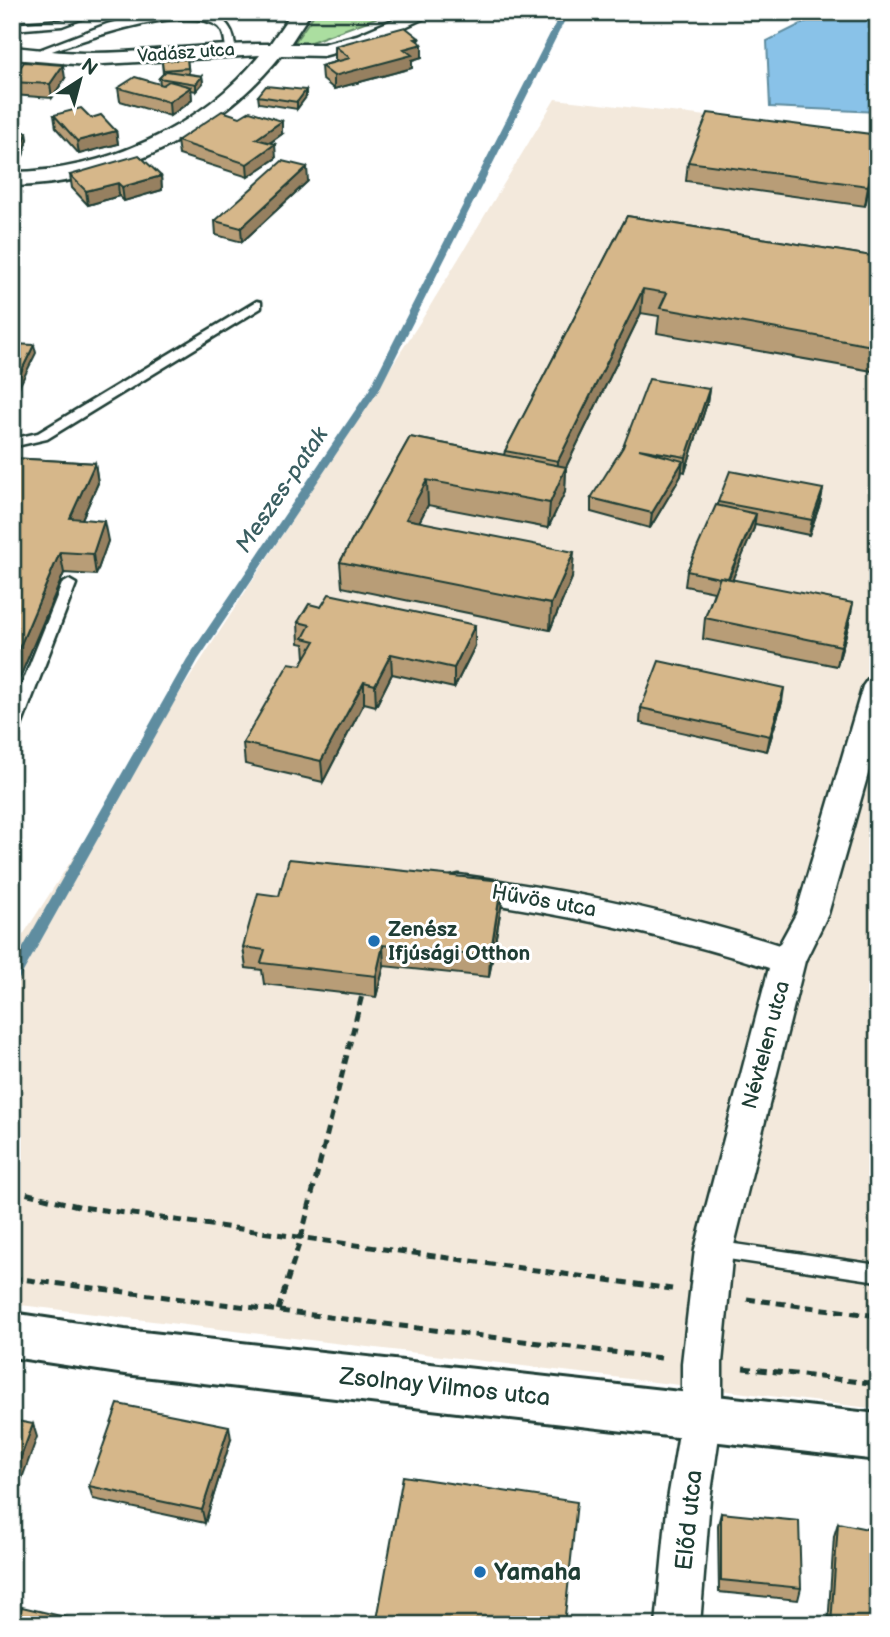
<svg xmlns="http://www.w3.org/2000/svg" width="890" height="1637" viewBox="0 0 890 1637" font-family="'Balsamiq Sans',sans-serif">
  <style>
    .built { fill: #f3e9dc }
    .green { fill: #abdea0; stroke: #658e6a; stroke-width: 2 }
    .water { fill: #89c2e8; stroke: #5f8da0; stroke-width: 2 }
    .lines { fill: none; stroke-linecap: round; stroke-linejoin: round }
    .stream { fill: #5f8da0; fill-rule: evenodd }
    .lane-casing { stroke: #1f3d34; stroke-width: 5 }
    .street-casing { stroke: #1f3d34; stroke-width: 5 }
    .primary-casing { stroke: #1f3d34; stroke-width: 6 }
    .path { stroke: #1f3d34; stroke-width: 5; stroke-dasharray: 9 6; stroke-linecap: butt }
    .lane { fill: #fff; fill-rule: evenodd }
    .street { fill: #fff; fill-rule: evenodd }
    .primary { fill: #fff; fill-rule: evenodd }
    .wall { fill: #b89d77; stroke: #1f3d34; stroke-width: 2 }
    .shaded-wall { fill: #968061; stroke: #1f3d34; stroke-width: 2 }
    .building { fill: #d6b78a; stroke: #1f3d34; stroke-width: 2 }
    .poi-dot { fill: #1f6fb2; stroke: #fff; stroke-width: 2.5 }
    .labels { text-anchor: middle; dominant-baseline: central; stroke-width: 6; stroke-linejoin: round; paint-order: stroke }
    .far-street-label { font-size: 18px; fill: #1f3d34; stroke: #fff }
    .street-label { font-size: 21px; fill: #1f3d34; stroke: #fff }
    .poi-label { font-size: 21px; font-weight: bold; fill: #1f3d34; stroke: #fff; text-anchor: start }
    .water-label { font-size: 23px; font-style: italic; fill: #3a5e61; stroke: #fff }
    .near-street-label { font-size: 24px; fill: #1f3d34; stroke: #fff }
    .near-poi-label { font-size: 24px; font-weight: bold; fill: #1f3d34; stroke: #fff; text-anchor: start }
  </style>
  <rect width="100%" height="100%" fill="#fff"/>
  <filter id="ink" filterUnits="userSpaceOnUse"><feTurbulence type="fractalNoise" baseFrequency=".0143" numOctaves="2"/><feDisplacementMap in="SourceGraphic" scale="14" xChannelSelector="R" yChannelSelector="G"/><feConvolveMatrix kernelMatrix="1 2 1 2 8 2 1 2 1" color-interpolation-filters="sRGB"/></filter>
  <g filter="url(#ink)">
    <path class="built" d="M555,99L878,135V1409L12,1304V952L424,316Z"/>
    <path class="green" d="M316,12H392L289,50Z"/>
    <path class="water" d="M821,14L878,17V112L770,107L767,41Z"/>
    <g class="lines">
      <path class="stream" d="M561,12H569L379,390L198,660L17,983L12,984V967L187,659L369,390Z"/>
      <g class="lane-casing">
        <path id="lane" d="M85,12L97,13L62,26L12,30V24L61,20Z
          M151,12C184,12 234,2 235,49L227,51C224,42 226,34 219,27C185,0 74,44 34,57L26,55L107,24Z
          M257,301L261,302V308L47,439L12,447V439L38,433Z
          M69,580L76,584L20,729L12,734V709L62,584Z
          M714,1241L878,1265V1281L714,1257L707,1255L704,1249L707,1243Z"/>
      </g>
      <g class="street-casing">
        <path id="street" d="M292,12H311L290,44H323L357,35L411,12H437L371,43L323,56L281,55C218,134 114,185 12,186V172C104,172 203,126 260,55L86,65L12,59V47C37,49 62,53 87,53C148,53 209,43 270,44Z
          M878,676V739L828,914L805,961L733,1249L722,1363V1415L710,1499L700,1625H656L668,1499L682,1415V1363L695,1249L769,968C667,935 565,914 459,899L447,896L443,887L447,878L459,875C570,890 673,911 779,945L796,914L863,686L868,679Z"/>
      </g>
      <g class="primary-casing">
        <path id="primary" d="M12,1313L125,1330L878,1414V1460L125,1374L12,1357Z"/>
      </g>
      <path class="path" d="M12,1190L82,1207L672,1289
        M12,1278L661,1358
        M747,1299L878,1316
        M278,1310L301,1238L362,995
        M743,1368L878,1384"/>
      <use href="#lane" class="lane"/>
      <use href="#street" class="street"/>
      <use href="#primary" class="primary"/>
    </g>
    <path class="wall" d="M12,12H26L22,17H12Z
      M419,38L422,57L412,60V68L334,89L322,79L321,66L338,61L335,59V46Z
      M187,59L189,74L202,76L203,83L196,91L191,90L192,100L170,116L120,101L118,88L160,84L159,78L163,74L162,61Z
      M65,78L52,98L13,95L12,79Z
      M258,96L306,97L297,109L259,103Z
      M54,115L91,118L116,131L118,144L79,154L56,128Z
      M12,128L28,139L23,156H12Z
      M282,134L270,143L276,158L248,177L179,155L177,141Z
      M878,135L865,206L686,181L688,162Z
      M70,175L161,176L162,190L124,201L119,196L88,205L72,188Z
      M308,181L242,242L216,235L215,221Z
      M627,216L878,257V372L657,333L659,316L641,313L566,467L565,492L548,528L428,505L419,522L572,578L550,630L342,587L340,562L410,437L504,455L505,451Z
      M709,389L707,403L685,472L682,471L681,476L650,528L591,512V498Z
      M12,458L95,463L98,483L82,519L108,541L96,575L64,573L12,696Z
      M823,489L820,504L809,535L755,524L754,528L732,579L849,624L837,666L703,639L705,618L714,592L685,586L687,571L718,505V502Z
      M298,622L475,646L454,688L392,674L376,706L364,703L323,782L245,764L243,743L301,665L305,658L304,644L299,643Z
      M782,702L767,751L640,723L641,708Z
      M279,896L502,902L489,977L384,966L376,997L264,984L262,970L246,968L243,947Z
      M231,1439L205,1523L93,1499L89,1486Z
      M721,1513L801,1588L798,1600L719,1592L718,1525Z
      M838,1523L878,1625H828L834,1536Z"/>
    <path class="shaded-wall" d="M419,38V45L422,44V57L412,60V68L334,89V76L404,49L415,39Z
      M63,65L65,78L52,98L50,84Z
      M202,76L203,83L196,91V84Z
      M191,87L192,100L170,116L169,102Z
      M306,90V97L297,109V102Z
      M282,121V134L257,152L256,139Z
      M116,131L118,144L79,154L77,141Z
      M27,132L28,139L23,156L22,149Z
      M275,144L276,158L248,177L247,164Z
      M878,150V157L865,206L868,186Z
      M307,167L308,181L242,242L241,228Z
      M161,176L162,190L124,201L122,187Z
      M118,183L119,196L88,205L86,191Z
      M643,289L641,313L566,467L565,492L548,528L550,503L557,486L558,461Z
      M34,345L36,353L12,401V390Z
      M709,389L707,403L685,472L686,457Z
      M683,461L681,476L650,528L652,513Z
      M95,463L98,483L73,539L70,518Z
      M427,480L428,505L407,545L406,519Z
      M823,489L820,504L809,535L812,520Z
      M756,514L754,528L726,595L728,580Z
      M104,521L108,541L96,575L93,554Z
      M60,552L64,573L12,696V665Z
      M574,552L572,578L550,630L551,604Z
      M853,603L849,624L837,666L841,646Z
      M475,625V646L454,688V668Z
      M391,654L392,674L376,706L375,685Z
      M364,682V703L323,782L321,761Z
      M784,688L782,702L767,751L770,736Z
      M502,881V902L489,977L490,957Z
      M383,945L384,966L376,997V976Z
      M33,1424L37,1437L12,1506V1481Z
      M229,1426L231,1439L205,1523L202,1510Z"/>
    <path class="building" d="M405,27L419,38L415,39L422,44L404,49L412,55L334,76L321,66L350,58L335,46Z
      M187,59L188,68L163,70L162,61Z
      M24,62L63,65L50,84L12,82V79Z
      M166,71L202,76L196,84L159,78Z
      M135,77L163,85L169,81L191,87L169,102L118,88Z
      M266,86L306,90L297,102L258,96Z
      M81,108L91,118L101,115L116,131L77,141L54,115Z
      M222,111L240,117L250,111L282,121L256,139L275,144L247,164L177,141Z
      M708,113L878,135V150L868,186L688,162Z
      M12,128H17L16,132H27L22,149H12Z
      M139,155L161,176L122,187L118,183L86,191L70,175Z
      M282,161L307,167L241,228L215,221Z
      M627,216L878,257V347L660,308L667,293L643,289L558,461L505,451Z
      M12,344L34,345L12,390Z
      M649,379L709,389L686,457L639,449L683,461L652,513L591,498L623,447Z
      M410,437L566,467L550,503L427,480L406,519L574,552L551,604L340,562Z
      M12,458L95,463L70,518L104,521L93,554L60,552L12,665Z
      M730,471L823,489L812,520L718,502Z
      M716,505L756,514L728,578L720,577L719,578L687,571Z
      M720,577L853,603L841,646L705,618Z
      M329,594L475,625L454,668L391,654L375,685L364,682L321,761L243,743L289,663L301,665L315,641L303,638L310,625L298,622L309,604L321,607Z
      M659,661L784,688L770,736L641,708Z
      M289,859L502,881L490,957L383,945L376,976L261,963L265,950L243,947L258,893L279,896Z
      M118,1404L229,1426L202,1510L89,1486Z
      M12,1420L33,1424L12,1481Z
      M403,1476L577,1502L564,1625H376Z
      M721,1513L799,1521L801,1588L721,1580Z
      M838,1523L878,1531V1625H831Z
      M22,1607L99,1625H15Z"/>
  </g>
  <g class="poi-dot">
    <circle cx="374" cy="941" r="7"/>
    <circle cx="480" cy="1572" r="7"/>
  </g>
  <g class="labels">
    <g class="far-street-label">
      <text transform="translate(186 53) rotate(-4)">Vadász utca</text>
    </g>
    <g class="street-label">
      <text transform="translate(544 901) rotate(10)">Hűvös utca</text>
      <text transform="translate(766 1045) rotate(-75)">Névtelen utca</text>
    </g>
    <g class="poi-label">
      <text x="388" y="929">Zenész<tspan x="388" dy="24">Ifjúsági Otthon</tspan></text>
    </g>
    <g class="water-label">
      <text transform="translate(282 490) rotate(-56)">Meszes-patak</text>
    </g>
    <g class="near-street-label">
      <text transform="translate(445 1387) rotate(6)">Zsolnay Vilmos utca</text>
      <text transform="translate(689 1520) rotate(-84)">Előd utca</text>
    </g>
    <g class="near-poi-label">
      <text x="494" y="1572">Yamaha</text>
    </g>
  </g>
  <rect width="890" height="1637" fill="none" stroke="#fff" stroke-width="42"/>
  <rect x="21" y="21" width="848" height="1595" fill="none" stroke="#1f3d34" stroke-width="2.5" filter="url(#ink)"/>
  <g transform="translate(80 80) rotate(36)" stroke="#ffffff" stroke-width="5" paint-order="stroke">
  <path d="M0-5L12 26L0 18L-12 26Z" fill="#1f3d34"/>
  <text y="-10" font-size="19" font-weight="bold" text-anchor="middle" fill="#1f3d34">N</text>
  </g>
</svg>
